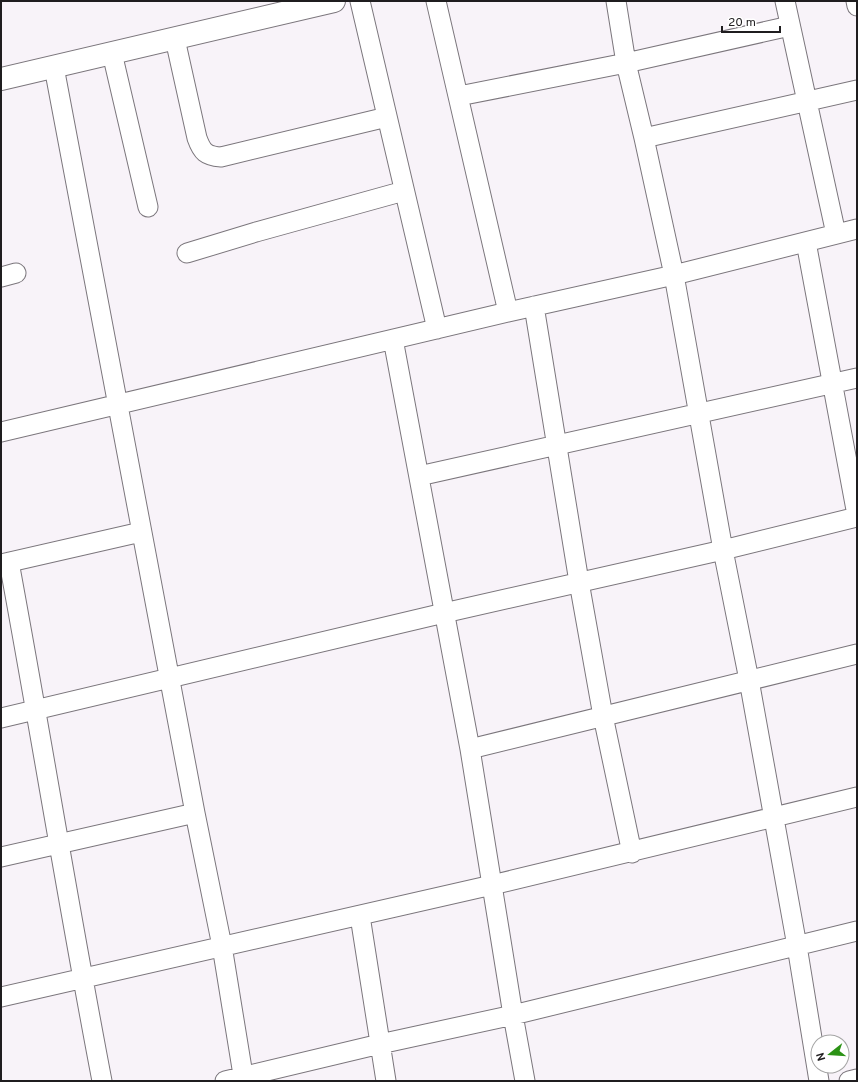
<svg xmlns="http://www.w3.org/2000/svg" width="858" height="1082" viewBox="0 0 858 1082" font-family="Overpass,sans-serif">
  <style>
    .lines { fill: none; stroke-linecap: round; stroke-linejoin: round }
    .minor-casing { stroke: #7b767c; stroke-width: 21 }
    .tertiary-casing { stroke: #7b767c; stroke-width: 24 }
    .minor { stroke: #fff; stroke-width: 19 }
    .tertiary { stroke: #fff; stroke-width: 22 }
  </style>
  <rect width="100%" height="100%" fill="#f8f3f9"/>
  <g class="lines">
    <g class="minor-casing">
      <path id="minor" d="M360,1L437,329
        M436,1L508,312
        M616,1L626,63L644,138L674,275L723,550L749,680L797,946L819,1081
        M785,1L836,234
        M856,1L857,6
        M175,39L197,138C202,152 206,156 221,157L387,117
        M112,53L148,207
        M54,67L195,813L222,946L244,1081
        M459,96L626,63L790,26
        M644,138L857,90
        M806,242L857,515
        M187,253L256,232L404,191
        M1,277L16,273
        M534,306L579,582L603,716L632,853
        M393,339L470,749L513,1015L525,1081
        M1,432L508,312L674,275L857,229
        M419,476L857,378
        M9,562C41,735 69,909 102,1081
        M1,564L141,532
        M1,718L444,613L723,550L857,517
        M470,749L857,654
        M1,857L195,813
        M360,916L386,1081
        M1,997L492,885L857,797
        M225,1081L380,1044L513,1015L857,931
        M849,1081L857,1079"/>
    </g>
    <g class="tertiary-casing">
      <path id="tertiary" d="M1,79L334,1"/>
    </g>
    <use href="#minor" class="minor"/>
    <use href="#tertiary" class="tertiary"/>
  </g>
  <rect width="858" height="1082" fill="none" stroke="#1f1d1f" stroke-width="4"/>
  <g transform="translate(830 1054) rotate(253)"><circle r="19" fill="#ffffff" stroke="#a5a5a5"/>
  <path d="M0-3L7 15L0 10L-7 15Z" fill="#2b9215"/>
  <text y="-6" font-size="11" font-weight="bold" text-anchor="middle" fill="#1f1d1f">N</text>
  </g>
  <path d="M722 26v6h58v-6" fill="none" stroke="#1f1d1f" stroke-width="2"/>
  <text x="728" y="26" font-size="12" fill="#1f1d1f" stroke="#ffffff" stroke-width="3" paint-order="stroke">20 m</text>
</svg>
